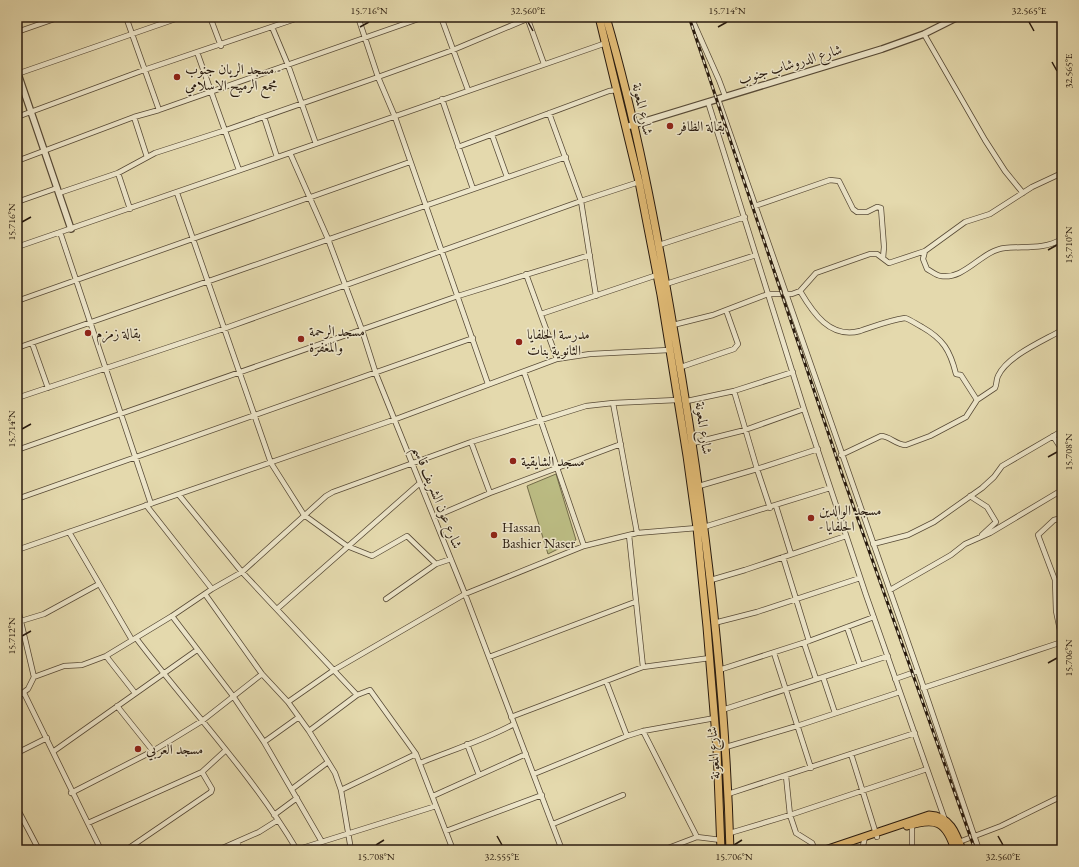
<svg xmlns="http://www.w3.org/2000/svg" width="1079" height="867" viewBox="0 0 1079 867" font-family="'EB Garamond',Amiri,serif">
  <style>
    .green { fill: #bcbd84; stroke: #726c49 }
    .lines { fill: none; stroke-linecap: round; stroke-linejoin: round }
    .minor-casing { stroke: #574a36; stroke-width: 6 }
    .tertiary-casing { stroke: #574a36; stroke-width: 8 }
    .primary-casing { stroke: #281a0e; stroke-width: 9 }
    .trunk-casing { stroke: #281a0e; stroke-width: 9 }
    .minor { stroke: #ede6ca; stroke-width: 4.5 }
    .tertiary { stroke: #ede6ca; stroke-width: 5.5 }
    .primary { stroke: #e2bc76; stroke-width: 7 }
    .trunk { stroke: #e2bc76; stroke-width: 7 }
    .rail-casing { stroke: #281a0e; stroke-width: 3 }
    .rail { stroke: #ede6ca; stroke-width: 1.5; stroke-dasharray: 4.5; stroke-linecap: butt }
    .ticks { fill: none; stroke: #281a0e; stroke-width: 1.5 }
    .poi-dot { fill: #8f2418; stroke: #ede6ca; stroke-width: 1.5 }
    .labels { text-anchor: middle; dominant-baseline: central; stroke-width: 3; stroke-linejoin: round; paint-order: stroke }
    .street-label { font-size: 14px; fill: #281a0e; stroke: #ede6ca }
    .poi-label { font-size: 14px; fill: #281a0e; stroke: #ede6ca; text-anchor: start }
    .neatline { fill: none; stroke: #281a0e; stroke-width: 1.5 }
    .ticks-label { font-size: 10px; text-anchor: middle; fill: #281a0e }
  </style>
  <rect width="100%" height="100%" fill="#e4d9ad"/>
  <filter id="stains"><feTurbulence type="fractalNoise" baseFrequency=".005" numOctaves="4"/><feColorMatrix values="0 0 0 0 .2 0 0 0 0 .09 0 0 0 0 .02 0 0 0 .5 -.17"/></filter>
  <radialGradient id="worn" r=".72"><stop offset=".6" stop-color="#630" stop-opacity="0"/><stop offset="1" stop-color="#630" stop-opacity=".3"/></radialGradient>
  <path class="green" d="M556,474L576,540L548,554L527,486Z
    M17,661L22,686L17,689Z"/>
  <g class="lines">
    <g class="minor-casing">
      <path id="minor" d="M126,17L159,110
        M210,17L221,46
        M358,17L378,77L395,117L488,384
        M441,17L468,90
        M527,17L544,64
        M691,17L719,80L725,96
        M272,27L288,65L316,144
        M17,32L60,17
        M924,34L985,140L1005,171L1023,193
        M197,52L239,170
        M17,74L181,17
        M442,99L473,189
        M718,99L918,671
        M708,102L804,409L866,595L945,820
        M549,113L581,201L596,296
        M17,117L144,70L301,17
        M134,117L147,157
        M264,117L277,157
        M492,135L507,177
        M458,147L609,91L617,90
        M290,153L328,239L362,330L376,374L465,594L562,850
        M17,161L134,117L159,110L424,17
        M118,173L130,209
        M59,193L118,173L155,153L226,130L378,77L453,50L527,19
        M177,193L271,463L304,515L347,546L372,556L407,536L436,564
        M17,202L57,188
        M755,206L830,180L839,181L853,209L857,212H867L877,207L881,208L884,247L883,258
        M60,232L151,504
        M659,245L745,217
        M17,247C214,180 409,111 606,43
        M925,251L923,259L927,269C931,271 937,276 941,276C965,280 982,250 1005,248C1025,246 1043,250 1062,239
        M526,274L557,359
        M666,284L756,255
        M800,291C813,313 830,339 860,331C875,326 890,320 905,318C911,320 916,324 922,327C943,339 950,350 956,374L961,375L977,400
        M17,301L410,162
        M541,314L657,275
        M673,325L713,315L768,294H792L800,291L816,273L870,254H877L889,263L925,251L965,222L990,214L1032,187L1062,173
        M32,343L48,388
        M17,348C200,285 383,219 566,157
        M681,367L734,349L738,344L726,310
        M524,372L584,546
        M734,391L757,469L818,449
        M17,398L223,329L581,201L639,182
        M687,401L734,391L793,372
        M613,403L637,533
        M1053,436L1062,450
        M471,442L490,493
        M693,443L745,430L804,409
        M17,450L458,296L590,255
        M841,455L881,436C890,436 896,445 906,445L930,436L966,417L977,400L995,388C997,384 996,380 998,376C1007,356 1043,341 1062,330
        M699,486L757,469L770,508
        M179,495L242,572L357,695
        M970,496L987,507L996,522L982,535
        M17,499L473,338
        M146,505L212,589
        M776,506L791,554
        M434,517L490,493L621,444
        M1062,518L1054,520L1038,535L1055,580L1056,611L1062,640
        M704,527L830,488
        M69,532L132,640
        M629,535L643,667
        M873,544L908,535L934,522L982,488L994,477L1002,466L1062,431
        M17,550L396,419L557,359L590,354L669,350
        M783,557L809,641
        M711,580L745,570L846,536
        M890,590L951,555L965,544L990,533L1062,490
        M205,594L262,674L288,702L309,731L335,773L341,790L351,850
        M386,599L436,564L451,559
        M17,605L34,677L28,689L17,697
        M277,609L420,483
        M172,616L233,696L264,742L322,842
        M21,621L44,614L99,584
        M714,623L757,612L860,578
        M847,627L860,665
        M136,638C189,708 252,774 297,850
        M804,643L816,679
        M774,653L811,768
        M106,656L135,693
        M489,657L635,602
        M719,670L809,641L874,617
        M34,677L64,666L82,665L106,656L172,616L212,589L242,572L326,496L333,492L471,442L586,406L613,403L677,400
        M823,677L835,713
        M895,679L918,671L979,850
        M606,681L627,736
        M923,688L1062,642
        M24,693L101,850
        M288,702L334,670L465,594L584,546L637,533L697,528
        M117,706L153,751
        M722,710L888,656
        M511,717L643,667L710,658
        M309,731L357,695L370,690L416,754L453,850
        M643,731L697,837
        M264,742L299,717
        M467,744L479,775
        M726,747L797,726L900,692
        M54,751L197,650
        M17,753L47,738
        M851,754L877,837
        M420,763C452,750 485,740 514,724
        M534,774L627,736L643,731L715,718
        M786,776L790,815L796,833L812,843L815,850
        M292,789L328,762
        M341,790L416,754
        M71,793L153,751L202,721L262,674
        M728,794L915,733
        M433,796L526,754
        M17,808L39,850
        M274,815L297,798
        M88,823L202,772L226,750
        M912,823V850
        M553,824L623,795
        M446,831L542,795
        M730,833L790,815L927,769
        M237,842L240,850
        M959,842L1001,826L1062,796
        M126,850L211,792L212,789L202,772
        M218,850L259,832L278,820
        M296,850L436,806
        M663,850L697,837L721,840
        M862,850L865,837"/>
    </g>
    <g class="tertiary-casing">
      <path id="tertiary" d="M17,71L71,229
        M626,127L882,49L924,34L958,17"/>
    </g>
    <g class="primary-casing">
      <path id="primary" d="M907,826C936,817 946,821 955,850
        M825,850L929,815C950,816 956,833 962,850"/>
    </g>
    <g class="trunk-casing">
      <path id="trunk" d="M599,17L639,182L661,295L687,456L697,528L707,627L717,749L721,850
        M606,17C636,120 656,226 674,332C704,503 725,676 730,850"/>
    </g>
    <use href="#minor" class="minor"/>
    <use href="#tertiary" class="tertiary"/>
    <use href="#primary" class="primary"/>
    <use href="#trunk" class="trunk"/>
    <g class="rail-casing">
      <path id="rail" d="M689,17L843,477L975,850"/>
    </g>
    <use href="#rail" class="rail"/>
  </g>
  <path class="ticks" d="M528,22L533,31M1029,22L1034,31M360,27L369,22M718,27L727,22M1052,62L1057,71M22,222L31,217M1048,250L1057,245M22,429L31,424M1048,457L1057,452M22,636L31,631M1048,663L1057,658M497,836L502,845M998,836L1003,845M376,845L384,840M734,845L742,840"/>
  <g class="poi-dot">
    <circle cx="177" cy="77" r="4"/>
    <circle cx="670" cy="126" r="4"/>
    <circle cx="88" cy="333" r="4"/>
    <circle cx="301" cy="339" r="4"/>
    <circle cx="519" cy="342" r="4"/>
    <circle cx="513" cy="461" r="4"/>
    <circle cx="811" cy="518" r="4"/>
    <circle cx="494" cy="535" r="4"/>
    <circle cx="138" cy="749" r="4"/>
  </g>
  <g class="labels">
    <g class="street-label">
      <text transform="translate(790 64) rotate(-17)">شارع الدروشاب جنوب</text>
      <text transform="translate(643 109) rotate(77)">شارع المعونة</text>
      <text transform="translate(704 428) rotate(82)">شارع المعونة</text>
      <text transform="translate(438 497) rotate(68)">شارع عون الشريف قاسم</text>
      <text transform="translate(713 753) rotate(-94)">شارع المعونة</text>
    </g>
    <g class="poi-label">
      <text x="185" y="69">مسجد الريان جنوب -<tspan x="185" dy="16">مجمع الرميح الاسلامي</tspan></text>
      <text x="678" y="126">بقالة الظافر</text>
      <text x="309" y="331">مسجد الرحمة<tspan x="309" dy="16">والمغفرة</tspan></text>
      <text x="96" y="333">بقالة زمزم</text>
      <text x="527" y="334">مدرسة الحلفايا<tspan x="527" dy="16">الثانوية بنات</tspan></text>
      <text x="521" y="461">مسجد الشايقية</text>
      <text x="819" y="510">مسجد الوالدين<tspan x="819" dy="16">- الحلفايا</tspan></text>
      <text x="502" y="527">Hassan<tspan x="502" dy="16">Bashier Naser</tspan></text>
      <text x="146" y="749">مسجد العربي</text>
    </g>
  </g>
  <rect width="1079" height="867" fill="none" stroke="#e4d9ad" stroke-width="44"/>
  <rect x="22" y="22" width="1035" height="823" class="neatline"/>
  <g class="ticks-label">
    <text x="369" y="14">15.716°N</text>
    <text x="528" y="14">32.560°E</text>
    <text x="727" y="14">15.714°N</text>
    <text x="1029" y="14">32.565°E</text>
    <text transform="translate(1068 71) rotate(-90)" y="4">32.565°E</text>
    <text transform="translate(11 222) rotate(-90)" y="4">15.716°N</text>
    <text transform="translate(1068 245) rotate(-90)" y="4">15.710°N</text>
    <text transform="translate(11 429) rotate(-90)" y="4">15.714°N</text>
    <text transform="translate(1068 452) rotate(-90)" y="4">15.708°N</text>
    <text transform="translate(11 636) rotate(-90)" y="4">15.712°N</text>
    <text transform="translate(1068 658) rotate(-90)" y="4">15.706°N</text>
    <text x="376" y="860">15.708°N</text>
    <text x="502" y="860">32.555°E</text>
    <text x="734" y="860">15.706°N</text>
    <text x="1003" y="860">32.560°E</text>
  </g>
  <rect width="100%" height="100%" filter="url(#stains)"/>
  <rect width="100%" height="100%" fill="url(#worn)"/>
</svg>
